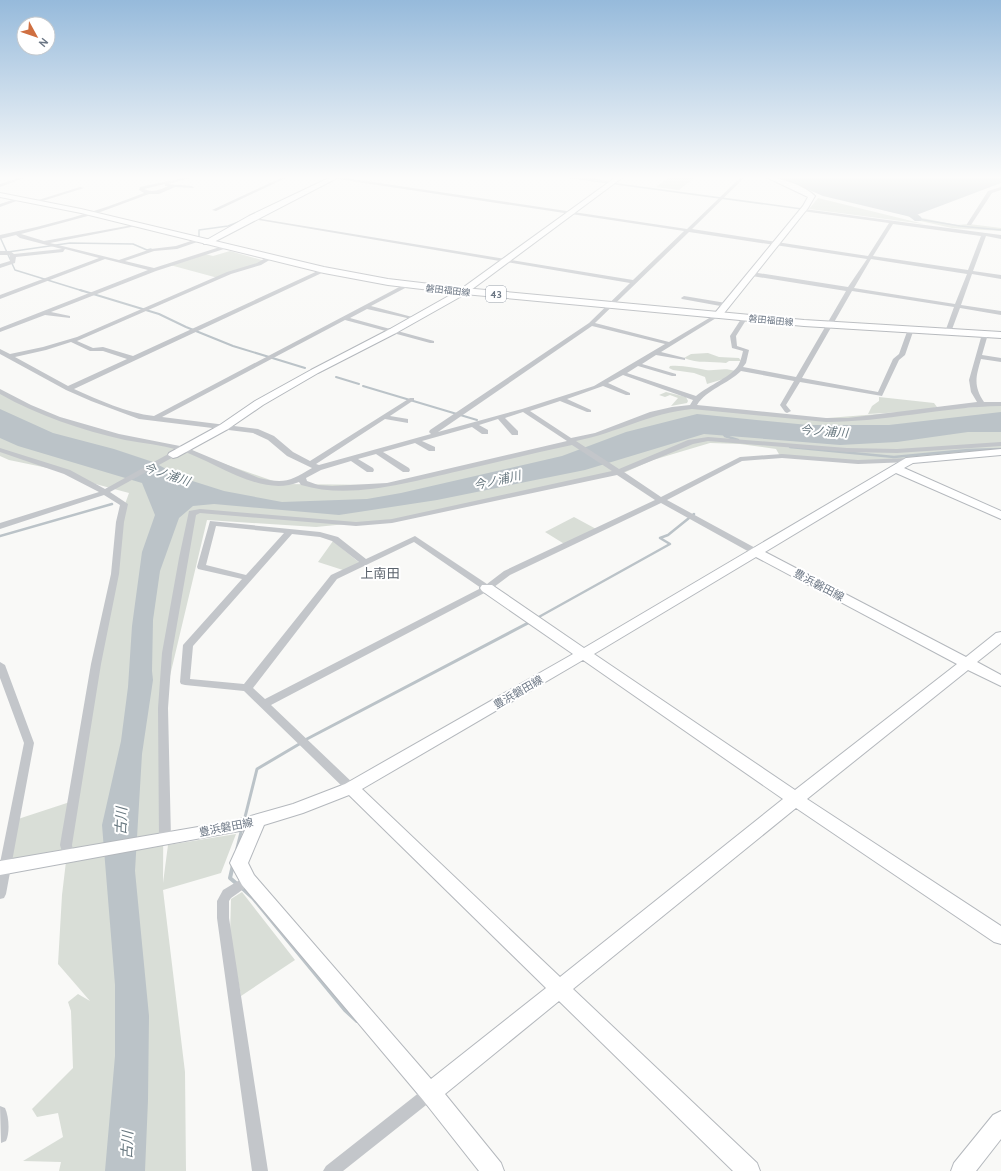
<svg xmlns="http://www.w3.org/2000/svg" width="1001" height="1171" viewBox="0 0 1001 1171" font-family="Cabin,'Noto Sans JP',sans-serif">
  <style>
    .green { fill: #d9ded7 }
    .water { fill: #bbc3c8 }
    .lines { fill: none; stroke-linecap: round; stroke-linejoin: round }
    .stream-far4 { stroke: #bbc3c8; stroke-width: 1.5 }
    .stream-far3 { stroke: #bbc3c8; stroke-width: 2 }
    .stream-far2 { stroke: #bbc3c8; stroke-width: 2.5 }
    .stream-far1 { stroke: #bbc3c8; stroke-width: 3 }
    .stream { stroke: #bbc3c8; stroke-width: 4 }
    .river { fill: #bbc3c8; fill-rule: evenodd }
    .secondary-casing { stroke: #b4b8bd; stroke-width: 2 }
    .primary-casing { stroke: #b5b8bc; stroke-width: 2 }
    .street { fill: #c3c6ca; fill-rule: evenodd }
    .secondary { fill: #fff; fill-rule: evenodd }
    .primary { fill: #fff; fill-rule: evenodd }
    .labels { text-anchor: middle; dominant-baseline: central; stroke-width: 4; stroke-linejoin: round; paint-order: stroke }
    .far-street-label { font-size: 9px; fill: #6c7785; stroke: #fff }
    .shield { fill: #fff; stroke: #98a0aa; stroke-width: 1 }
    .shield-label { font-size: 10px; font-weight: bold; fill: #6c7785 }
    .street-label { font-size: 11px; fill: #6c7785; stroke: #fff }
    .water-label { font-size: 12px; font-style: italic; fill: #67777f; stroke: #fff }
    .quarter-label { font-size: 13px; fill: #59616b; stroke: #fff }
    .near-water-label { font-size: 14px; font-style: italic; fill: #67777f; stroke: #fff }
  </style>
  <rect width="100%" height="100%" fill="#f9f9f7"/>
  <path class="green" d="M669,177H695L679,190L656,187Z
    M818,198L924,224L809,209Z
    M922,218L957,225L969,224L1001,228V231L952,228L916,220Z
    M230,251L265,261L218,278L170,265L205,254L213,256Z
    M708,353L719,357L739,358L741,361H729L726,363C711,361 698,364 684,358L691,354Z
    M670,366C683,365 694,368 706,370C717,371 724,367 735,371L727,378L707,384L705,377L694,373L673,370L669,368Z
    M0,390L41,412L108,433L182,449L282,484L387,485L599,434L639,418L692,407L815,419L904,412L868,414L872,406L879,401V397L934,403L937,407L927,410L977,407L1001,402V453L872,462L780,456L776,449L740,444L710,443L653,460L621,474L618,472L397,519L316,527L207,520L164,701L163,883L168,845L236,834L221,873L163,890L185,1072L186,1171H59L61,1162L23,1161L63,1137L58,1113L37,1117L32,1109L73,1068L71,1011L68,1002L78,994L90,1001L58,964L62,895L67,853L7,862L15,820L73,801L125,504L129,493L88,482L67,472L9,460L0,456Z
    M666,392L686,397L688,401L687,403L671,406L678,398L670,395L665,397L659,395Z
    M574,517L598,530L566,545L545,532Z
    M333,541L361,564L346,571L318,562Z
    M242,892L295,960L241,996L230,935L231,899Z"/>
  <path class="water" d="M779,177H1001V183L911,217L823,196Z
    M0,409L53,433L114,449L153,462L183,478L224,491L282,502L367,499L401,493L562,456L626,432L697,414L808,425H889L1001,412V432H968L897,442L840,445L704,434L585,470L437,500L339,515L214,504L193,506L179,518L160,571L153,620L152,671L153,680L142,754L135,871L149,1016L148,1100L145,1171H105L115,1056V985L102,825L121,741L128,687L132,626L142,552L155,515L142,483L18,446L0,438Z"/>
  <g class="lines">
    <path class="stream-far4" d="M565,177L802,209
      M321,182L331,177
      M918,219L960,226L1001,230
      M0,237L15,270L83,291
      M199,238V230L228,226L241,221
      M8,252L70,243L133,244L147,250L151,249"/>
    <path class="stream-far3" d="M80,290L159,314L186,327L233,346L305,368
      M336,377L359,384
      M363,386L477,420
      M724,435L728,437"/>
    <path class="stream-far2" d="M725,436L738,440
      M790,447L894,457L968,450L1001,449
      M0,536L112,504
      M537,618L670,544L660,538L668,535L694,514
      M526,624L531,621"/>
    <path class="stream-far1" d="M305,740L528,623
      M244,821L257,769L301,743
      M237,848L242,828"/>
    <path class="stream" d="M233,865L230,878L237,884
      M241,887L253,898L345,1010L357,1021"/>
    <path class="river" d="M863,177H871L876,183L921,217L922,219L921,221H915L870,187Z"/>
    <g class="secondary-casing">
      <path id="secondary" d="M331,177H339L210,244H204L203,242L249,216Z
        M616,177H623L467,293L396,333L318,373L263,405L228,429L177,457L173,458L168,455L169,453L220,425L255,401L311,370L390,329L461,289Z
        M766,177C780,177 805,186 815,196L808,208L721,317H715L714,315L715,313L803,206L808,197Z
        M1001,449V455L913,463L904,468L1001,511V519L896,473L765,552L966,657L996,633L1001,632V643L977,662L1001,675V686L968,670L807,799L1001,926V944L994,942L796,808L573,989L757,1163L760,1171H733L559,1001L445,1094L501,1163L504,1171H479L423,1100L242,885L230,863L245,830L0,875V861L233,821L293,804L345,784L573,654L482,591L480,588L482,585H492L584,648L906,458ZM756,557L957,664L795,790L594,654ZM583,660L783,799L560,977L362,789ZM349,795L546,988L431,1079L254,875L248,863L264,825L303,813Z
        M1001,1111V1139L976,1171H951L954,1163L993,1115Z"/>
    </g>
    <g class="primary-casing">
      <path id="primary" d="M0,193L81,209L324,267L388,279L464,288L804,320L1001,332V338L804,326L464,294L388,285L324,273L81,213L0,197Z"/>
    </g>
    <path class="street" d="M21,177H27L0,187V184Z
      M188,177H195L168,184L192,186L194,188L175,187L159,194H149L95,214L21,234L44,241L138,224V225L136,226L50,243L119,260L151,249L176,246L200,238L203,240L177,249L154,251L125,261L154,268L223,246H227V248L156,271L51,312L70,316V318L45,315L0,332V328L148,270L105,259L0,299V295L99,258L65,249L63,252L16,257L15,263L0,268V264L10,261V256L9,255H0V251H10L14,254L62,249L20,238L16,235L0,239V235C49,225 97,212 144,193L139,190L140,187ZM165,184V186H168C159,190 153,193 144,189Z
      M283,177H288L216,211L212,210Z
      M329,177H339L687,229L741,177H745L692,229L868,256L889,223L802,211V210L804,209L1001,235V239L986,236L973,271L1001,275V279L972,274L961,305L1001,311V315L960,308L951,332L948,334L945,332L954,307L852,291L802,378L878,392L893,359L899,354L908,329L913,328L914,329L905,355L899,360L882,396L800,382L786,405L791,411L787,413L785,412L780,405L794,381L741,371C728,384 707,389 697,405L826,418H848L977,402L971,392L969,380L982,334L985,332L988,334L982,355L1001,358V362L981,359C976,377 973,385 984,402H1001V406C942,407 885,422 826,422L692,409C650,413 617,433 576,441L619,469L688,440L708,437L847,448L897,449L1001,442V446L897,453L847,452L708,441L693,444L624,472L661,497L740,457L782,454L858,460L910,458L914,460L910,462L858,464L782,458L742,461L667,500L759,550L760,552L759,554H753L661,503L510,575L490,590L271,705L355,785L357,788L355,791L351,792L347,791L244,691L185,685L181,684L180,682L183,645L242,579L198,569L197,567L210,521L320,532L338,537L366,559L415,536L487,584L504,571L655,500L617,475L392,523L356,526L200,513L196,515L172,653L168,708L171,839L169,842L165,844L161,842L159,839L158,708L162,653L179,558L189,511L200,509L356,522L392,519L612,471L572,445C534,453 497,462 459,471C410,482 351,500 301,485L299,482C261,498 215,461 179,450C161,445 143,443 125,440C81,430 39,416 0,394V389L31,405L60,417L119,434L185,447L259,478C285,484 290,481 312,468L287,456L268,440L253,433L139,419L91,401L66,390L0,354V349L10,354L43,347L77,337L227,272L257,263L269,256H273V258L261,265L231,274L77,341L93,348L103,347L133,356L322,269H326V271L74,389C99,400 126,413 154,416L405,284H409V286L371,306L416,318V320L367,309L350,318L434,341V343H430L345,320L162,417L258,429L274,436L293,452L310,461L410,398H414V400L390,416L408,419V423L385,419L316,464L319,465L431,434L429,432L430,430L589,323L630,283L252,219H250V217L633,280L684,231L331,178ZM893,224L981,236L968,270L873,256ZM689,232L867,259L848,287L752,272L749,274L752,276L846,291L796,377L743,367L746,363L749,350L737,346L736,336L748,317L745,315L743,316L730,336L732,348L743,351C742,355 741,360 739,364C732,377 709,385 696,396L627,373L638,366L672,376H676V374L642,364L656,355L685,360V358L661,352L721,315L716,314L669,342L595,323ZM871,259L967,274L955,304L854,288ZM592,326L665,344L594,386L522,409L438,432ZM71,342L90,351H103L127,359L68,386L15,357L46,350ZM623,375L693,400L690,405L672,407L650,412L595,433L571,438L530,411L560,401L587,412H591V410L567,399L603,386L626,395H630V393L608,383ZM523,412L567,441L387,483L332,486L318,485L307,481L306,478L321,470L351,461L367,472H373L374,470L373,468L358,459L376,454L403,472H409L410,470L409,468L383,452L415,443L429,451H435V447L422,441L472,427L482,434H488V430L479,425L498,419L512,435H518V431L505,418ZM216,526L284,533L246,575L206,565ZM292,534L320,537L332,541L359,562L331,575L244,684L190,679L193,646ZM414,542L481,588L265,699L253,688L337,579Z
      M575,177H585L615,182L613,183L577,178Z
      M80,187L84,188L36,203L32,202Z
      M1001,187V190L992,193L971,225H967V224L988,191Z
      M18,198L22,199L0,207V204Z
      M684,296L726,303L729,305L726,307L682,299L681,298Z
      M0,448L70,470L105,489L170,453H176L177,455L110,492L128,504L124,522L119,574L101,664L72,845L74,855L72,858L68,860L64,858L60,845L91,664L111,574L116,522L120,505L104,495L0,529V523L99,492L64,474L0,452Z
      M0,662L5,665L34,743L6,894L4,898L0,899V863L24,743L0,678Z
      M248,875L252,877L254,880L252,883L231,898L229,901V918L268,1171H252L217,918V901L223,890Z
      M430,1086L435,1088L437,1093L435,1098L343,1171H323L326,1166L425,1088Z
      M0,1106L5,1108C9,1117 10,1132 6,1141L1,1143Z"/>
    <use href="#secondary" class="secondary"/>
    <use href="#primary" class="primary"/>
  </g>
  <linearGradient id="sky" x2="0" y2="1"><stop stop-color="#96badb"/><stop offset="0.52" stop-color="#fcfcfb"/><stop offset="1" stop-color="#fcfcfb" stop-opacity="0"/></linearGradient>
  <rect width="1001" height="341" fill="url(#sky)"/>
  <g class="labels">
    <g class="far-street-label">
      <text transform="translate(448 290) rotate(6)">磐田福田線</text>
      <text transform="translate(771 320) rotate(5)">磐田福田線</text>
    </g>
    <rect class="shield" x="486" y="286" width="20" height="16" rx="3"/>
    <g class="shield-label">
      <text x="496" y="294">43</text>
    </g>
    <g class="street-label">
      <text transform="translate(819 585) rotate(28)">豊浜磐田線</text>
      <text transform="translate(518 692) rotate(-30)">豊浜磐田線</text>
      <text transform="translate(226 827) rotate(-11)">豊浜磐田線</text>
    </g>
    <g class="water-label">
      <text transform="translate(824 431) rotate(4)">今ノ浦川</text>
      <text transform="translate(167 474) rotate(18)">今ノ浦川</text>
      <text transform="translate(497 480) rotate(-13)">今ノ浦川</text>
    </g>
    <g class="quarter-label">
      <text x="380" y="573">上南田</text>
    </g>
    <g class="near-water-label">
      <text transform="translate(121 821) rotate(-88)">古川</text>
      <text transform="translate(127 1145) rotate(-88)">古川</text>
    </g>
  </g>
  <g transform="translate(36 36) rotate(130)"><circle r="19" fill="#ffffff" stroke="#c4c9ce"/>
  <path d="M0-3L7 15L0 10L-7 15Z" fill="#cf6f41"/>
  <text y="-6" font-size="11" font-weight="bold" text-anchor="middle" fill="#6c7785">N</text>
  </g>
</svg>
